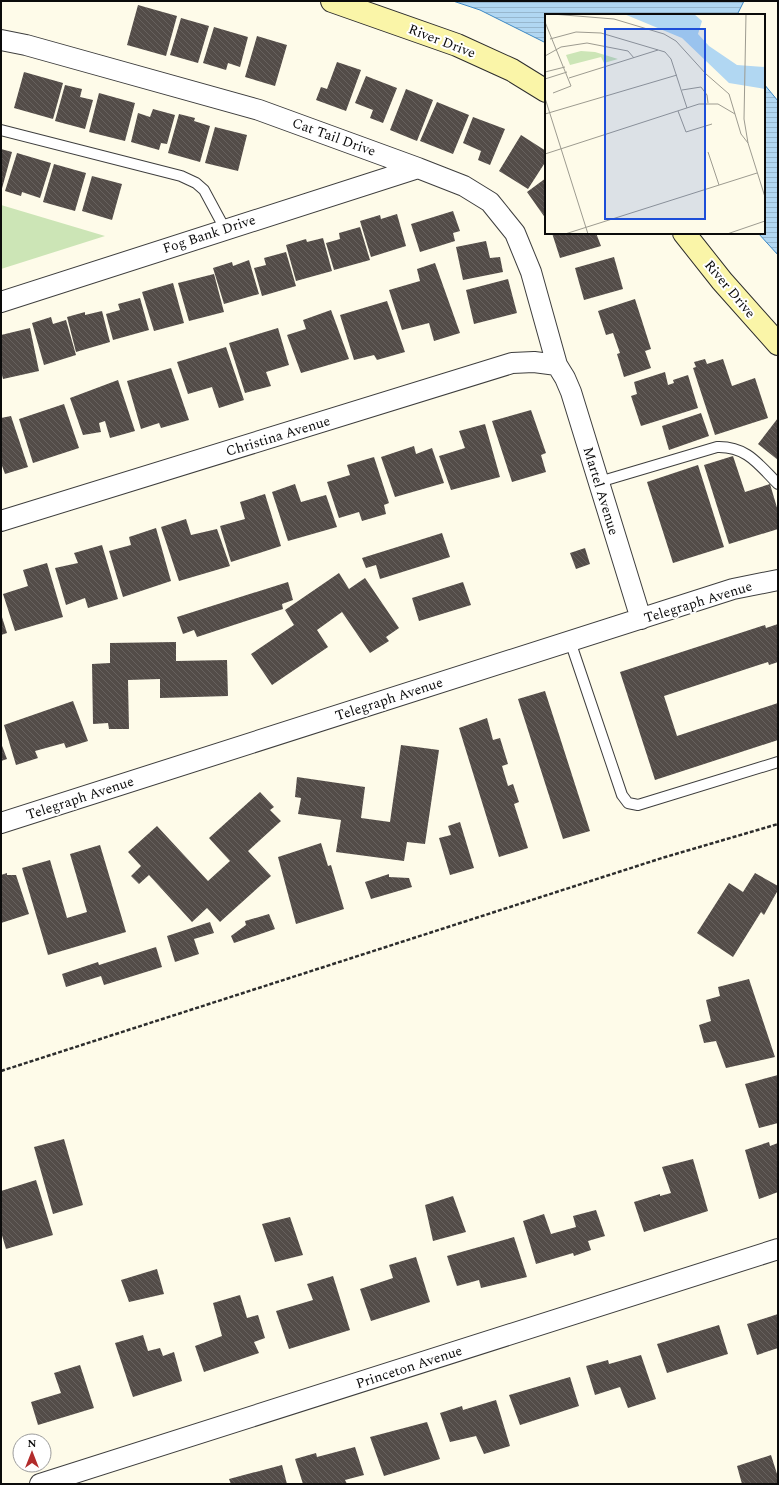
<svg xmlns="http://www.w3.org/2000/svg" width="779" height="1485" viewBox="0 0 779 1485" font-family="Spectral,serif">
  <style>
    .park { fill: #cce5b6 }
    .water { fill: url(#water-rules); stroke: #3d88c5 }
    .building { fill: url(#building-back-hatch) }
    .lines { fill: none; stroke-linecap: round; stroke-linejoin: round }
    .lane-casing { stroke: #3e3e3e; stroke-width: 12 }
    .street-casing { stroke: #3e3e3e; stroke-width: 22 }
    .secondary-casing { stroke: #2d2d2d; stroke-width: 24 }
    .path { stroke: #2d2d2d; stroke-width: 2.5; stroke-dasharray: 4 2; stroke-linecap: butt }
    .lane { stroke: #fff; stroke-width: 10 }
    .street { stroke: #fff; stroke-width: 20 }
    .secondary { stroke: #faf5a8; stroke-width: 22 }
    .labels { text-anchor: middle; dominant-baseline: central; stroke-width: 4; stroke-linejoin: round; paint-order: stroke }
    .street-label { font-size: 14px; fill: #0b0b0b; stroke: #fff }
    .inset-road { fill: none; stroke: #9d9b90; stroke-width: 1 }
    .view { fill: #1d4ed8; fill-opacity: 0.15; stroke: #1d4ed8; stroke-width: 2 }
    .inset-edge { fill: none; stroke: #0b0b0b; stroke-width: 2 }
  </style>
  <defs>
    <pattern id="water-rules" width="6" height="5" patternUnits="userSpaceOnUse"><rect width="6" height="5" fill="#b1d7f2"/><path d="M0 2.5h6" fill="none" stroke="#97b7ce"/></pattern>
    <pattern id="building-back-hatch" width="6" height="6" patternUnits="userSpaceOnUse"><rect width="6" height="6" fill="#534c48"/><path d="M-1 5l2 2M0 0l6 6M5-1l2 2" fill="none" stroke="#67615e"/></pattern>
  </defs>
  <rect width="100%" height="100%" fill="#fefbe9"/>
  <path class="park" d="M1,205L105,236L1,269Z"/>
  <path class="water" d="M453,1H744L737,15H546V43L480,10Z
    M764,84L778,101V255L758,233H764Z"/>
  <path class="building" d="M138,5L177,16L166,56L127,45Z
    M181,18L209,26L198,63L170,55Z
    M214,27L248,37L240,67L228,63L226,70L203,63Z
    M257,36L287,45L275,86L245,77Z
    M337,62L361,70L346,111L316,100L321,87L327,89Z
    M24,72L63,83L53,119L14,108Z
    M366,76L397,88L383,123L370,118L373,110L355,103Z
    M65,85L82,89L80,97L93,100L85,129L55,121Z
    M406,89L433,100L417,141L390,130Z
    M99,93L135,103L125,141L89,132Z
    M437,102L469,115L453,154L420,141Z
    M153,109L175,115L167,144L161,143L159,150L131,142L138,113L150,117Z
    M179,114L195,118L194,121L210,126L200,162L168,153Z
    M473,117L505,129L490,165L478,160L481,151L463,143Z
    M215,127L247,135L238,171L205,163Z
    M521,135L546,151V161L528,189L499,171Z
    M1,149L12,152L1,192Z
    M17,153L51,163L40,198L22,192L21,196L5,191Z
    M54,164L86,173L75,211L43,202Z
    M92,176L122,184L112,220L82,211Z
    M546,178V219L527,192Z
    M453,211L460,231L453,233L455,241L420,252L411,224Z
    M397,214L406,246L371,257L360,221L380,215L381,219Z
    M360,227L370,260L334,270L326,243L340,239L339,233Z
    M552,233H596L601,246L560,258Z
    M323,238L332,271L296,281L286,245L306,239L307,242Z
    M486,241L490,258L500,257L503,272L463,280L456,247Z
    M286,252L296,286L262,296L254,268L266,265L264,258Z
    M614,257L623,289L584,300L575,268Z
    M249,260L259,294L224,304L213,268L232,262L233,266Z
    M435,263L460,333L434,341L429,323L402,330L389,290L420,281L417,269Z
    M214,274L224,312L189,321L178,283Z
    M508,279L517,313L474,324L466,290Z
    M173,283L184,323L154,331L142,292Z
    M140,298L149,330L113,340L106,314L120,310L118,304Z
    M635,299L651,349L645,351L651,368L624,377L617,354L620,353L613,333L606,335L598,311Z
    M387,301L405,352L377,360L374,355L354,360L340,315Z
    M331,310L349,359L301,373L287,335L306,329L303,320Z
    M102,311L110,342L76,352L67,317L85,312V315Z
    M51,317L53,324L66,320L76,355L44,365L32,323Z
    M30,328L39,371L3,379L1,371V335Z
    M278,328L289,365L266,372L271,386L245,393L229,343Z
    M226,347L244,400L219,408L212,387L188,394L177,362Z
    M705,359L707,364L723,359L732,386L755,378L768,418L715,435L693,368L696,367L694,362Z
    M171,368L189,420L161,428L159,423L141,429L127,381Z
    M665,372L668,385L674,383L673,380L688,375L698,408L641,426L631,396L637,394L634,382Z
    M118,380L135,431L110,438L105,421L99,423L101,432L83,435L70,398Z
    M64,404L79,448L33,463L19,419Z
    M531,410L546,453L541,455L546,472L512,482L492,421Z
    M701,413L709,436L669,450L662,426Z
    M11,416L28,467L5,474L1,463V418Z
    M778,418V460L758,444Z
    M485,424L500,477L451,490L439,456L465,448L459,431Z
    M414,446L416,454L432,448L444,483L395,497L381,457Z
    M733,456L745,492L770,484L778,511V529L729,544L704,465Z
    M374,457L389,503L384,505L386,514L362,521L359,512L339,518L327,482L350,475L347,465Z
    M698,465L724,547L673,563L647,482Z
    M295,484L301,502L326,495L337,527L288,541L272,492Z
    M265,494L281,546L231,562L220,526L245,519L240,502Z
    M186,519L191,535L217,529L230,566L179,581L161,527Z
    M156,528L171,581L123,597L109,551L131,545L129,537Z
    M442,533L450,557L380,579L376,565L366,568L362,558Z
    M102,545L118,599L88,608L85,598L66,605L55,568L78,563L74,553Z
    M585,548L590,564L576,569L570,553Z
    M47,563L63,617L15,631L3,594L28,586L23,570Z
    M339,573L349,589L365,578L399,628L386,637L389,641L370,653L342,612L317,630L328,647L272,685L251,654L294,625L285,610Z
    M288,582L293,600L282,604L283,609L197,637L194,630L183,634L177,617Z
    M463,582L471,605L419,621L412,598Z
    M1,614L7,633L1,635Z
    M778,624V662L769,665L768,662L664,696L677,736L778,703V740L655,780L620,672L765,625L766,628Z
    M176,642V661L227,660L228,696L160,698V679L128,680L129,729H109L108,723L93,724L92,664L110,663V643Z
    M545,691L590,831L563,839L518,699Z
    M73,701L88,741L66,748L64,743L35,751L38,758L16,765L4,725Z
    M487,718L493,740L500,738L508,764L502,766L508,786L513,784L519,802L514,804L528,848L499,857L459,728Z
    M1,743L7,759L1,761Z
    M401,745L439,750L425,844L407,842L404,861L336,852L341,820L298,814L301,798L295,797L297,777L365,787L361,818L390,822Z
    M260,792L274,807L270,810L281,821L248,851L271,876L220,922L207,908L192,922L149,875L139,884L131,876L141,866L128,852L157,826L208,881L230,861L209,838Z
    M460,822L474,868L450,875L439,838L451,835L448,826Z
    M321,843L328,866L331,865L344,909L296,924L278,857Z
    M100,845L126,932L48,955L22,868L50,860L67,918L87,912L70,854Z
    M7,873V875H16L29,914L1,923V875Z
    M755,873L778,886V890L764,915L761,912L733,957L697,933L729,883L743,892Z
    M389,874V877L409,878L412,887L371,899L365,882Z
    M269,914L275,929L234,943L231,936L246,925L245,921Z
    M210,922L214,933L194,939L199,954L175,962L167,936Z
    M156,947L162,967L104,985L101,976L66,987L62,974L98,962L99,965Z
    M749,979L775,1057L726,1068L716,1041L704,1043L699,1025L711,1021L706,1000L720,996L718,987Z
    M778,1075V1123L759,1128L745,1084Z
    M64,1139L83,1205L53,1214L34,1147Z
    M769,1142L770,1146L778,1143V1192L759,1199L745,1150Z
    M693,1159L708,1211L644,1232L634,1202L660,1194V1196L671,1193L662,1167Z
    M36,1180L53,1235L6,1249L1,1232V1191Z
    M453,1196L466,1232L433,1241L425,1205Z
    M596,1210L605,1236L588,1241L591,1250L574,1256L573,1253L536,1264L523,1221L544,1214L551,1234L576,1227L573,1216Z
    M290,1217L303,1255L275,1262L262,1224Z
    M514,1237L527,1277L481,1288L479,1280L457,1286L447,1256Z
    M416,1257L430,1302L371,1321L360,1289L393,1278L389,1265Z
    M157,1269L164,1294L129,1302L121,1280Z
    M333,1276L350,1330L289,1349L276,1311L313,1300L307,1284Z
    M240,1295L247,1318L258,1315L265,1338L254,1342L259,1353L204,1372L195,1346L222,1336L213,1303Z
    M778,1314V1348L757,1355L747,1324Z
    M719,1325L728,1354L667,1373L657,1344Z
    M143,1335L148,1351L160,1348L163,1356L174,1352L182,1381L133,1397L115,1343Z
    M641,1355L656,1399L628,1408L620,1387L595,1395L586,1366L608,1360L609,1364Z
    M80,1365L94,1408L38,1425L31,1402L61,1393L54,1373Z
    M570,1377L579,1406L520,1425L509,1395Z
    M496,1400L510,1446L484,1454L476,1436L450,1442L440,1413L462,1406L463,1410Z
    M427,1422L440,1459L384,1476L370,1437Z
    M355,1447L364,1475L345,1480L347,1484H303L295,1459L316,1453L317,1457Z
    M771,1455L778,1477V1484H742L737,1466Z
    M282,1465L287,1484H231L229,1479Z"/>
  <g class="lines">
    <g class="lane-casing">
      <path id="lane" d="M1,130L181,176L196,183L204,190L225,229
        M599,482L717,447C747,446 759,465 778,484
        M570,641L622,795L628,803L638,805L778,762"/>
    </g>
    <g class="street-casing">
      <path id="street" d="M1,40L26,45L259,110L418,168L464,186L490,202L515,233L531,272L557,365L565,378L571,392L641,619
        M1,302L418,168
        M1,521L512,363L534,362L557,365
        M1,823L733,589L778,580
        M40,1484L778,1249"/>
    </g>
    <g class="secondary-casing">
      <path id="secondary" d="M332,1L457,45L512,70L546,91
        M684,233L722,281L778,344"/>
    </g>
    <path class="path" d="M1,1071L662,858L778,824"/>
    <use href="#lane" class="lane"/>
    <use href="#street" class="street"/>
    <use href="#secondary" class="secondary"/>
  </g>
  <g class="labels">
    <g class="street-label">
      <text transform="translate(442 41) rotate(21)">River Drive</text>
      <text transform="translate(334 137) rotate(20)">Cat Tail Drive</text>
      <text transform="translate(209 234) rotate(-18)">Fog Bank Drive</text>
      <text transform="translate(730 289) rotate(50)">River Drive</text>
      <text transform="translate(278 436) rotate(-17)">Christina Avenue</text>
      <text transform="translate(601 491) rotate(73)">Martel Avenue</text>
      <text transform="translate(698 602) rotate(-17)">Telegraph Avenue</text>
      <text transform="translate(389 699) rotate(-18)">Telegraph Avenue</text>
      <text transform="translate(80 798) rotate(-18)">Telegraph Avenue</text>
      <text transform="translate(409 1367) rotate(-18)">Princeton Avenue</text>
    </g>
  </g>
  <g transform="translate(545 14)">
    <rect width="220" height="220" fill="#fefbe9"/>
    <path d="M36,37L50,38L73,45L59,49L56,43L25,51L21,41Z" fill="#cce5b6"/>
    <path d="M79,0H149L157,7L153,20L164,32L192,51L220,53V75L184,69L137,24Z" fill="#b1d7f2"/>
    <path class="inset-road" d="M7,0L69,5L119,20L131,27L161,60L184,80L196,120L203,129M201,0L199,105L203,129L220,183M0,8L26,72L8,79M5,25L31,18L56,19L120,38L126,45L142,94M0,42L16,33L42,29L83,37L89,44M0,58L20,53M24,64L113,36M0,65L22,58M137,76L156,73L162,81L163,89M0,84L43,220M133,97L141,118L167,110M0,100L132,61M163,138L174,171M0,140L154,90H173L190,100M20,220L212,159M182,220L220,207"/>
    <path class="view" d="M60,15H160V205H60Z"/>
    <rect width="220" height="220" class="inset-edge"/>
  </g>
  <rect width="779" height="1485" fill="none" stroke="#0b0b0b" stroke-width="4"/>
  <g transform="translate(32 1453)"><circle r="19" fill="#ffffff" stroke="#9d9d9d"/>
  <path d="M0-3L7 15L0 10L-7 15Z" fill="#b22c2c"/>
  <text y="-6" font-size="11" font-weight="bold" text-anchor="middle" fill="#0b0b0b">N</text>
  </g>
</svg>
